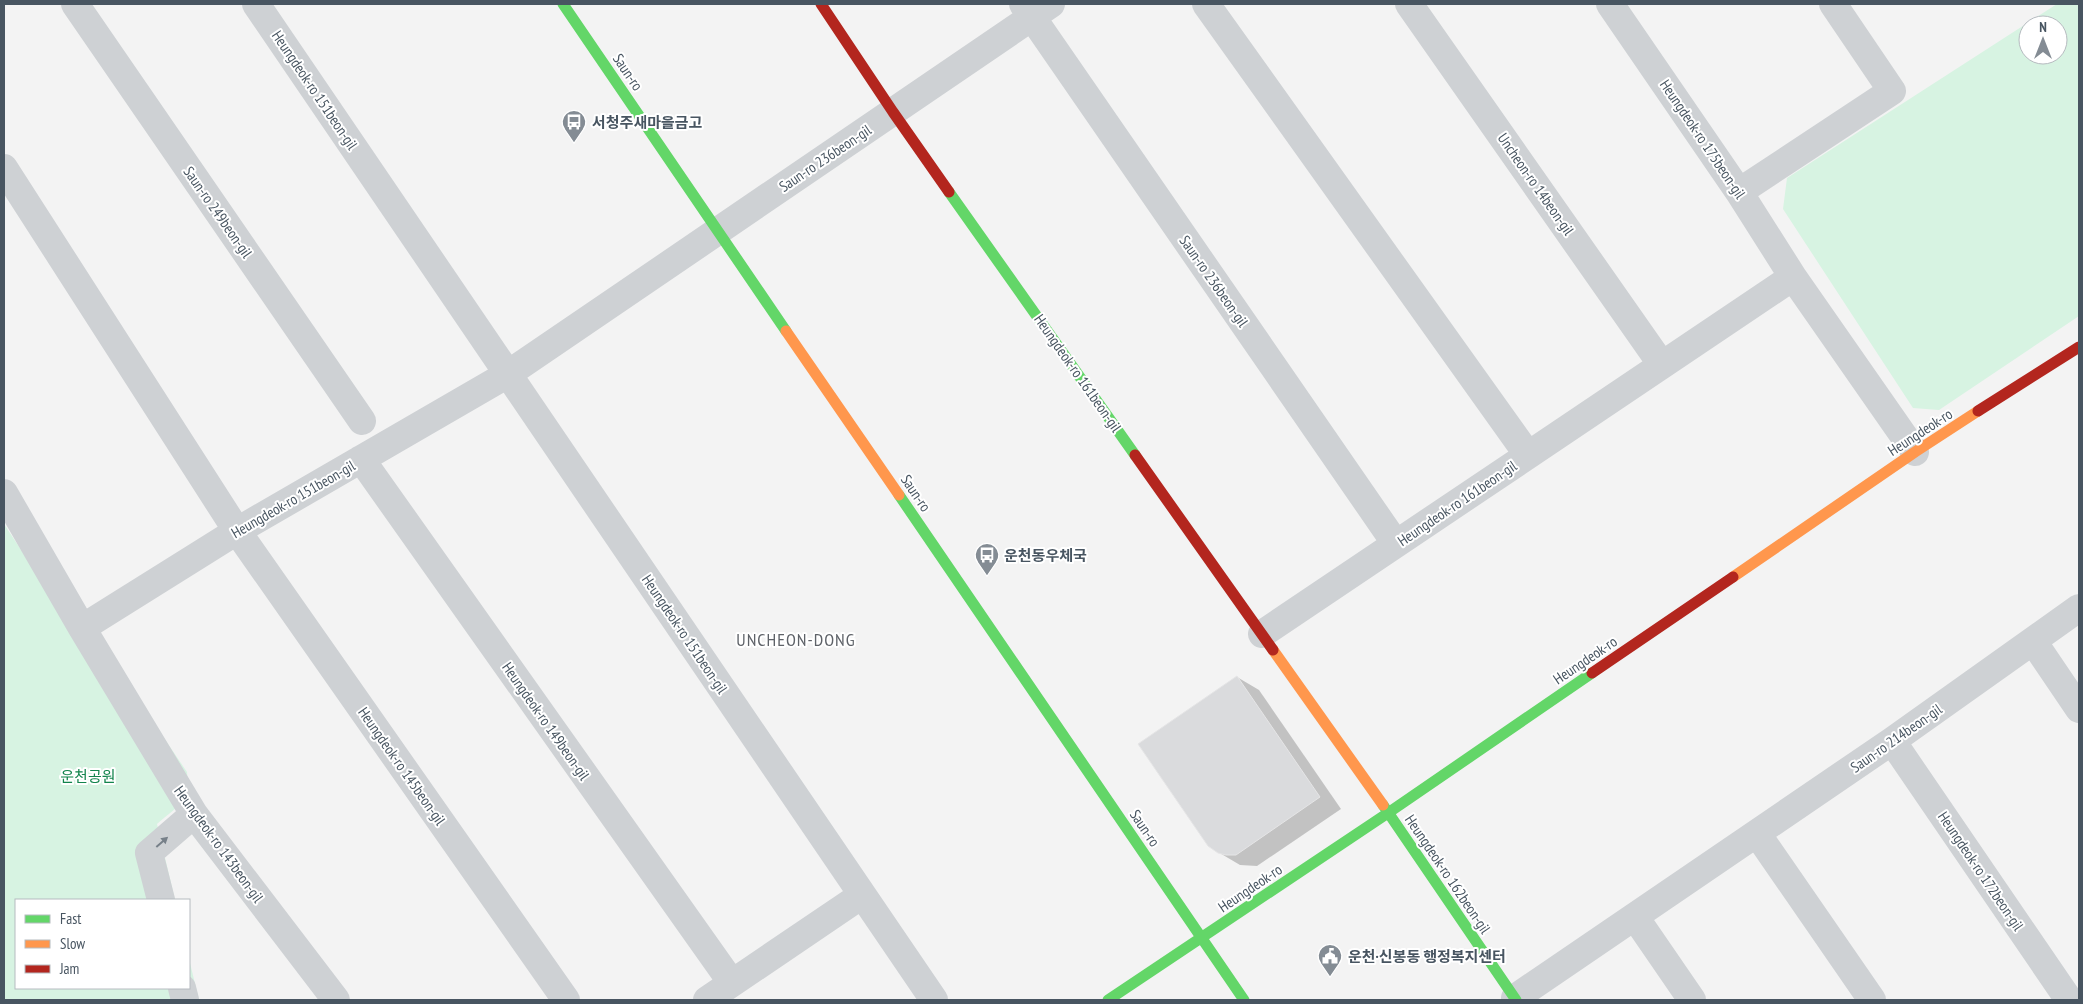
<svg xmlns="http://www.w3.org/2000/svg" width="2083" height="1004" viewBox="0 0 2083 1004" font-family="'PT Sans Narrow','Noto Sans KR',sans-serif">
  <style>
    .green { fill: #d7f3e2; fill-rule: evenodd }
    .shadow { fill: #0003 }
    .building { fill: #dadbdd; stroke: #e5e5e6 }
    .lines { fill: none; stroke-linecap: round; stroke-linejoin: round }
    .street { stroke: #ced1d4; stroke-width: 28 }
    .fast { stroke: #63d668; stroke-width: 11 }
    .slow { stroke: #ff974d; stroke-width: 11 }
    .jam { stroke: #b3261e; stroke-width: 11 }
    .oneway { fill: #778089 }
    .labels { text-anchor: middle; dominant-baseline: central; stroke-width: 4; stroke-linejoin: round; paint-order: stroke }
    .street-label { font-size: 15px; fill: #485561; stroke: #fff }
    .poi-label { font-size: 15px; font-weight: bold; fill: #485561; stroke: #fff; text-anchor: start }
    .park-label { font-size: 15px; fill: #12844c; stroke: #fff }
    .quarter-label { font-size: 18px; letter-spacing: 1px; fill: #5e6268; stroke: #fff }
  </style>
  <rect width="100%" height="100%" fill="#f3f3f3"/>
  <path class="green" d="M2057,4H2079V316L1939,410L1913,408L1783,209L1787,178ZM2028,25H2058V55H2028Z
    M4,524L87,650L109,657L187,772C190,801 177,807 157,824L175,900H16V988H189V959L199,1000H4Z"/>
  <path class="shadow" d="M1237,677L1259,690L1341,809L1257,866L1240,865L1218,852Z"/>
  <path class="building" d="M1237,676L1320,797L1236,855H1226L1218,853L1208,846L1138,744Z"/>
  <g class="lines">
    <path class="street" d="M75,4L362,421
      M256,4L934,1000
      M1023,4L1396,544
      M1206,4L1528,455
      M1409,4L1662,365
      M1610,4L1739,192L1793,277L1915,452
      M4,168L237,531L566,1000
      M1739,192L1892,91L1833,4
      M361,459L732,983
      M4,493L82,628L194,814L336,1000
      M82,628L237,531L508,374L1051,4
      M1262,634L1793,277
      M2033,641L2079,709
      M1892,741L2069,1000
      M1758,835L1872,1000
      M161,900L149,853L194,814
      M1635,917L1692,1000
      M182,988L185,1000
      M1515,998L1892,741L2079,608
      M707,1000L862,895"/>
    <path class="fast" d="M563,4L786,331
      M949,192L1135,455
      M899,495L1244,1000
      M1383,805L1516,1000
      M1108,1000L1388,813L1592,673"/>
    <path class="slow" d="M786,331L899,495
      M1733,577L1915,452L1978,411
      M1273,650L1383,805"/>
    <path class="jam" d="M821,4L893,112L949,192
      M1978,411L2079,347
      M1135,455L1273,650
      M1592,673L1733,577"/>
  </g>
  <defs><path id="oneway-solid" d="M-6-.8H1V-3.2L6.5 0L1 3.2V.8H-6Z" transform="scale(1.25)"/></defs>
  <use class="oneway" href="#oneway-solid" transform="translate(162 842) rotate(-41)"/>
  <defs>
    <g id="bus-pin" transform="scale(1.25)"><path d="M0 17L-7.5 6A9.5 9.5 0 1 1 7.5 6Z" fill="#848c94" stroke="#fff"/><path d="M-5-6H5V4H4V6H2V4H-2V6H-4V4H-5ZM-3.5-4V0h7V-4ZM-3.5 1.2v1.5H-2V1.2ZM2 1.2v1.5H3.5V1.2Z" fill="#fff"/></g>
    <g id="civic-pin" transform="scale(1.25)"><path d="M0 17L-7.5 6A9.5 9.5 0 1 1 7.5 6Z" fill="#848c94" stroke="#fff"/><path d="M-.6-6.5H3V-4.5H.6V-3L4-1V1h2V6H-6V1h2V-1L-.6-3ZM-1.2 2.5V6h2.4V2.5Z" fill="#fff"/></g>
  </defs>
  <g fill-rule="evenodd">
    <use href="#bus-pin" x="574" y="122"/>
    <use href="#bus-pin" x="987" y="555"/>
    <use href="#civic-pin" x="1330" y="956"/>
  </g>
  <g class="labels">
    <g class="street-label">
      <text transform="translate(628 72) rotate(56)">Saun-ro</text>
      <text transform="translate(315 90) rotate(56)">Heungdeok-ro 151beon-gil</text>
      <text transform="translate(1703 139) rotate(56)">Heungdeok-ro 175beon-gil</text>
      <text transform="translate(825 158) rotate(-34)">Saun-ro 236beon-gil</text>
      <text transform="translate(1536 184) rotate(55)">Uncheon-ro 14beon-gil</text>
      <text transform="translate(218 212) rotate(55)">Saun-ro 249beon-gil</text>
      <text transform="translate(1214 281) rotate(55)">Saun-ro 236beon-gil</text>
      <text transform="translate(1078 373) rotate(55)">Heungdeok-ro 161beon-gil</text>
      <text transform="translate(1920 432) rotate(-33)">Heungdeok-ro</text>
      <text transform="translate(916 493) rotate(56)">Saun-ro</text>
      <text transform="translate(293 499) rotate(-30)">Heungdeok-ro 151beon-gil</text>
      <text transform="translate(1457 503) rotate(-34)">Heungdeok-ro 161beon-gil</text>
      <text transform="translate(685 634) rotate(56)">Heungdeok-ro 151beon-gil</text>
      <text transform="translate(1585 660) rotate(-34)">Heungdeok-ro</text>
      <text transform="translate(546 721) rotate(55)">Heungdeok-ro 149beon-gil</text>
      <text transform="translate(1896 738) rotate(-35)">Saun-ro 214beon-gil</text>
      <text transform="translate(402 766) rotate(55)">Heungdeok-ro 145beon-gil</text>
      <text transform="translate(1145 828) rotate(56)">Saun-ro</text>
      <text transform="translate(219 844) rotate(54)">Heungdeok-ro 143beon-gil</text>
      <text transform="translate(1981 871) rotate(56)">Heungdeok-ro 172beon-gil</text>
      <text transform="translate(1448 874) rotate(56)">Heungdeok-ro 162beon-gil</text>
      <text transform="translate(1250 888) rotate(-34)">Heungdeok-ro</text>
    </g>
    <g class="poi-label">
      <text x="592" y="122">서청주새마을금고</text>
      <text x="1004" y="555">운천동우체국</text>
      <text x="1348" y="956">운천·신봉동 행정복지센터</text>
    </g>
    <g class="park-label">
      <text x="88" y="776">운천공원</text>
    </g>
    <g class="quarter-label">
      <text x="796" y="639">UNCHEON-DONG</text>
    </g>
  </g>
  <rect width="2083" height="1004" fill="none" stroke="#485561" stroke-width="10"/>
  <rect x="15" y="899" width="175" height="90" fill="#ffffff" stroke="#b6bbc0"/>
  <rect x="25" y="915" width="25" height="8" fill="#63d668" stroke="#b6bbc0"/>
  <text x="60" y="924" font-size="15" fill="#485561">Fast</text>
  <rect x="25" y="940" width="25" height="8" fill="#ff974d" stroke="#b6bbc0"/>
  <text x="60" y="949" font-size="15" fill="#485561">Slow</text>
  <rect x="25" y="965" width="25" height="8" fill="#b3261e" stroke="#b6bbc0"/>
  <text x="60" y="974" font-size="15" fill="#485561">Jam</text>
  <g transform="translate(2043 40)"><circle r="24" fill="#ffffff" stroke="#b6bbc0"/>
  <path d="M0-4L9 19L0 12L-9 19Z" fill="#848c94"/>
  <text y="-8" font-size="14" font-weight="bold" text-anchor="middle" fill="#485561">N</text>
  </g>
</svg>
